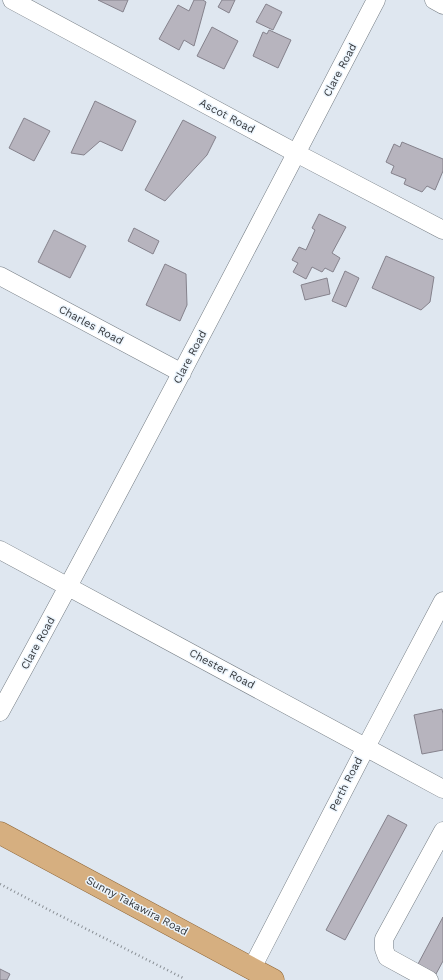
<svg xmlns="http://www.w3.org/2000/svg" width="443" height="980" viewBox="0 0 443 980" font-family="'Work Sans',sans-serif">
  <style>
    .building { fill: #b7b4be; stroke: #85828c }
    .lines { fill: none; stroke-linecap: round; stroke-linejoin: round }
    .minor-casing { stroke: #757d84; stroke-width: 19 }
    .major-casing { stroke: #8b6232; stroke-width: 23 }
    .path { stroke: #898f95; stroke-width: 2.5; stroke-dasharray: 1 3; stroke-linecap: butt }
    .minor { stroke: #fff; stroke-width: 18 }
    .major { stroke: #d6af80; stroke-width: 22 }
    .labels { text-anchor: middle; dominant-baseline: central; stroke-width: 3; stroke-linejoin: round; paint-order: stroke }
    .street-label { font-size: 11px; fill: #35383c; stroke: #ecf5fd }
  </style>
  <rect width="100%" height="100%" fill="#dfe7f0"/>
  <path class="building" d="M98,0H128L123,12Z
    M194,0H203L206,2L194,46L184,40L179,50L159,39L178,5L189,11Z
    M222,0H235L229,13L218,7Z
    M266,4L282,12L273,30L256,22Z
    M212,27L238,41L224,69L197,56Z
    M269,30L291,40L278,68L253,56L263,32L267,34Z
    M95,101L136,121L122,151L100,141L84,155L71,153Z
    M24,118L50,131L34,161L9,148Z
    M183,120L216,137L207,155L165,201L145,190Z
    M402,142L443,159V171L435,190L427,186L422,192L404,184L406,179L391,173L394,166L386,162L394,144L400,147Z
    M319,214L346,227L332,253L340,258L333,272L325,268L322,272L312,267L306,279L293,272L298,263L292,260L299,247L306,250L315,230L312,228Z
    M134,228L159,241L153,254L128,241Z
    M54,230L86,246L70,278L38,262Z
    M386,256L434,277L430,302L421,310L372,288Z
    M165,264L186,274L187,305L180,321L146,305Z
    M345,271L359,278L346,307L332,301Z
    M327,278L330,294L305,300L301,285Z
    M442,709L443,714V750L422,754L414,715Z
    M388,815L407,825L345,940L326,930Z
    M443,917V961L436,974L418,964Z
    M0,969L10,974L7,980H0Z"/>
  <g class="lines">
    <g class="minor-casing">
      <path id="minor" d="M12,0L296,153L443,230
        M434,0L443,5
        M0,276L182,373
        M0,550L443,789
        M0,712C129,476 252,238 376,0
        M252,968L366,747L443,601
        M429,980L387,957L384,949V939L443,831"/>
    </g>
    <g class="major-casing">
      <path id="major" d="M0,833L273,980"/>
    </g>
    <path class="path" d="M0,884L51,911L183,978"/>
    <use href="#minor" class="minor"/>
    <use href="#major" class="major"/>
  </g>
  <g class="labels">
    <g class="street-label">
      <text transform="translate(340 70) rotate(-62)">Clare Road</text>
      <text transform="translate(227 116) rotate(28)">Ascot Road</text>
      <text transform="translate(91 325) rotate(28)">Charles Road</text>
      <text transform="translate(190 357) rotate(-62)">Clare Road</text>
      <text transform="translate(38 643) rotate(-61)">Clare Road</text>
      <text transform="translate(222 669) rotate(28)">Chester Road</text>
      <text transform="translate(346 784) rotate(-63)">Perth Road</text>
      <text transform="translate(137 906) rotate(28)">Sunny Takawira Road</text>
    </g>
  </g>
</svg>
